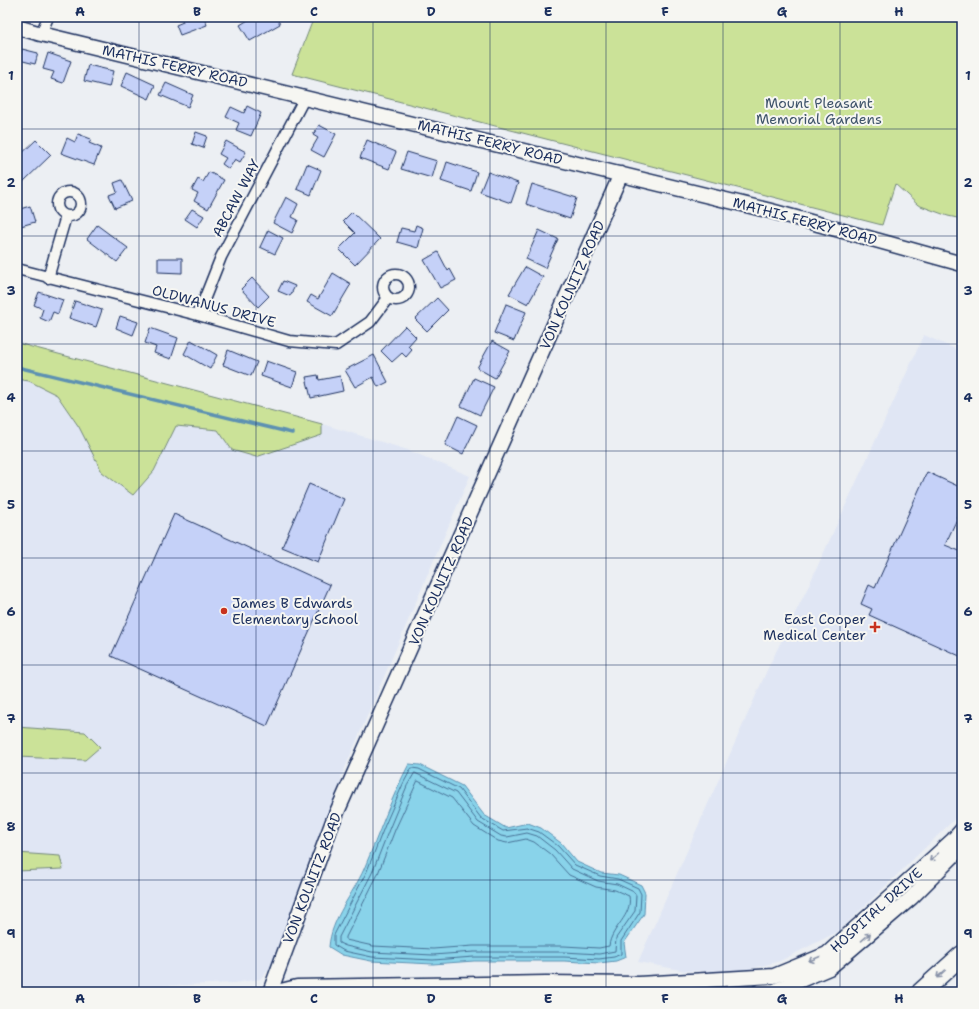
<svg xmlns="http://www.w3.org/2000/svg" width="979" height="1009" viewBox="0 0 979 1009" font-family="'Shantell Sans',sans-serif">
  <style>
    .built { fill: #e0e6f4 }
    .green { fill: #cbe298; stroke: #73887b }
    .water { fill: #89d3ea; stroke: #5d91b2 }
    .lines { fill: none; stroke-linecap: round; stroke-linejoin: round }
    .shore { stroke: #477196; stroke-width: 1 }
    .stream { stroke: #5d91b2; stroke-width: 3.5 }
    .building { fill: #c5d1f8; stroke: #1b2f5e }
    .street-casing { stroke: #1b2f5e; stroke-width: 13 }
    .secondary-casing { stroke: #1b2f5e; stroke-width: 17 }
    .highway-casing { stroke: #1b2f5e; stroke-width: 21 }
    .street { stroke: #f6f6f2; stroke-width: 10 }
    .secondary { stroke: #f6f6f2; stroke-width: 14 }
    .highway { stroke: #f6f6f2; stroke-width: 18 }
    .oneway { stroke: #8892a8 }
    .grid { fill: none; stroke: #1b2f5e; stroke-width: 1; stroke-opacity: 0.55 }
    .poi-dot { fill: #c8321e; stroke: #f6f6f2; stroke-width: 1.5 }
    .labels { text-anchor: middle; dominant-baseline: central; stroke-width: 4; stroke-linejoin: round; paint-order: stroke }
    .street-label { font-size: 14px; fill: #1b2f5e; stroke: #f6f6f2 }
    .park-label { font-size: 14px; fill: #3e536a; stroke: #f6f6f2 }
    .poi-label { font-size: 14px; fill: #1b2f5e; stroke: #f6f6f2; text-anchor: start }
    .neatline { fill: none; stroke: #1b2f5e; stroke-width: 1.5 }
    .grid-label { font-size: 13px; text-anchor: middle; font-weight: bold; fill: #1b2f5e }
  </style>
  <rect width="100%" height="100%" fill="#eceff3"/>
  <filter id="ink" filterUnits="userSpaceOnUse"><feTurbulence type="fractalNoise" baseFrequency=".025" numOctaves="2"/><feDisplacementMap in="SourceGraphic" scale="8" xChannelSelector="R" yChannelSelector="G"/><feConvolveMatrix kernelMatrix="1 2 1 2 8 2 1 2 1" color-interpolation-filters="sRGB"/></filter>
  <g filter="url(#ink)">
    <path class="built" d="M924,335L962,352V812L839,931L780,961L739,972L686,971L638,962L768,668L808,587Z
      M17,379L29,381L57,395L79,427L154,471L175,426L218,430L232,450L256,457L322,435V424L408,450L470,476L341,777V788L273,965L260,979L234,983L17,992V871L63,869L31,855L17,853V757L85,760V732L17,727Z"/>
    <path class="green" d="M314,17H962V219L948,216L918,205L895,184L882,225L292,74Z
      M17,343L322,424V435L256,457L232,450L218,430L176,426L154,471L133,495L102,472L79,427L57,395L29,381L17,379Z
      M17,727L85,732L100,747L85,760L17,757Z
      M17,853L60,856L63,869L17,871Z"/>
    <path class="water" d="M409,764L420,765L462,786L484,815L506,828L528,823L541,828L561,843L577,862L601,873L619,875L641,885L645,893L644,914L624,943L626,957L616,961L599,963L564,961H474L433,964L371,961L342,955L329,947C331,919 353,894 364,869C379,834 391,798 409,764Z"/>
    <g class="lines">
      <path class="shore" d="M412,768L419,769L459,789L481,818L503,831L527,828L539,832L558,846L575,865L600,876L618,879L638,888L641,894L640,912L621,941V954L614,957L599,959L564,957H474L433,960L372,957L344,951L334,945V935L367,871L385,825L403,784Z
        M415,773L456,793L478,822L501,836L507,837L527,833L537,836L555,850L572,869L598,881L617,884L634,892L636,895L635,911L616,938L615,951L599,954L564,952H474L433,955L372,952L346,946L339,943V937L372,873L390,827L407,786Z
        M418,781L452,798L474,826L498,841L507,843L526,839L534,842L550,854L569,875L596,887L615,890L629,896C633,916 611,927 609,946L599,948L564,946H473L433,949L373,946L346,940V937L377,876L395,830Z"/>
      <path class="stream" d="M17,367L292,433"/>
    </g>
    <path class="building" d="M181,17H204L207,25L180,35L176,25L183,22Z
      M253,17H276L280,24L250,41L240,25Z
      M22,49L38,53L35,64L19,60Z
      M48,53L71,61L63,83L51,79L54,72L43,69Z
      M88,65L113,71L109,87L84,81Z
      M127,72L155,85L149,99L121,86Z
      M166,83L193,95L188,107L160,95Z
      M247,106L261,113L251,136L236,130L239,123L226,117L231,107L244,113Z
      M319,125L336,134L324,157L311,150L318,138L313,135Z
      M196,132L207,136L203,148L192,144Z
      M78,134L91,139L89,143L101,148L94,165L61,153L67,138L75,142Z
      M36,140L51,155L23,182L17,176V158Z
      M367,140L396,152L389,169L360,158Z
      M226,141L246,152L240,162L235,159L229,169L222,164L226,158L219,154Z
      M407,152L437,161L432,178L401,169Z
      M447,162L477,172L471,191L441,181Z
      M307,164L321,170L311,195L297,189Z
      M209,172L224,180L208,209L194,201L198,193L192,190L198,179L203,182Z
      M488,172L518,183L511,203L480,192Z
      M122,180L132,201L115,208L109,195L117,192L114,183Z
      M532,184L577,198L570,219L526,204Z
      M286,197L298,204L292,217L298,220L292,233L273,223Z
      M17,199L20,209L30,206L35,222L17,227Z
      M192,209L204,216L197,227L185,219Z
      M352,212L380,239L355,265L339,249L355,233L343,221Z
      M97,225L128,248L117,262L87,239Z
      M416,225L423,228L418,248L397,242L401,228L414,231Z
      M268,230L283,238L275,254L260,247Z
      M539,230L558,239L545,268L526,259Z
      M438,252L448,271L450,269L456,280L440,288L424,260Z
      M158,258H182V273L158,272Z
      M525,267L543,277L528,304L509,294Z
      M333,273L351,284L332,316L307,302L311,295L318,299Z
      M252,278L269,296L258,307L241,289Z
      M283,281L295,286L290,296L278,291Z
      M39,292L63,300L58,314L53,312L49,322L40,318L43,309L34,305Z
      M437,298L448,310L427,331L415,319Z
      M75,301L102,310L96,327L69,318Z
      M506,304L526,312L514,341L494,333Z
      M120,316L138,322L133,335L116,328Z
      M405,326L416,337L408,346L412,350L406,357L402,353L392,362L381,351Z
      M150,328L178,338L171,359L154,353L156,347L145,343Z
      M191,340L217,355L210,369L184,354Z
      M492,341L510,351L495,378L477,368Z
      M228,350L257,362L251,376L223,365Z
      M374,355L388,382L378,387L373,377L355,387L345,370Z
      M266,361L297,372L292,387L261,376Z
      M318,375L319,380L340,376L343,391L311,398L306,377Z
      M474,378L494,387L480,415L461,406Z
      M458,416L477,425L463,454L445,445Z
      M927,472L962,488V508L945,545L962,552V657L869,615L872,609L861,604L869,585L875,588Z
      M309,484L344,499L318,562L282,547Z
      M174,514L330,585L267,726L111,656Z"/>
    <g class="lines">
      <g class="street-casing">
        <path id="street" d="M41,34L48,17
          M57 204a12 12 0 1 1 24 0a12 12 0 1 1-24 0Z
          M17,269L198,315L289,341L336,345L370,322L388,298
          M383 287a13 13 0 1 1 26 0a13 13 0 1 1-26 0Z
          M48,278L66,216
          M198,315L221,257L305,97"/>
      </g>
      <g class="secondary-casing">
        <path id="secondary" d="M17,27L41,34L771,211L962,264
          M270,992L333,821L621,174
          M277,992L297,987L546,983L639,984L774,976L827,954L953,840L962,830
          M759,992L775,991L829,968L911,898L962,847"/>
      </g>
      <g class="highway-casing">
        <path id="highway" d="M921,992L962,955"/>
      </g>
      <use href="#street" class="street"/>
      <use href="#secondary" class="secondary"/>
      <use href="#highway" class="highway"/>
    </g>
    <defs><path id="oneway-shaft" d="M-6 0H5M1.5-3L5.5 0L1.5 3" fill="none" stroke-width="1.6" stroke-linecap="round" stroke-linejoin="round"/></defs>
    <g class="oneway">
      <use href="#oneway-shaft" transform="translate(934 857) rotate(138)"/>
      <use href="#oneway-shaft" transform="translate(866 937) rotate(-41)"/>
      <use href="#oneway-shaft" transform="translate(814 959) rotate(157)"/>
      <use href="#oneway-shaft" transform="translate(941 974) rotate(138)"/>
    </g>
  </g>
  <path class="grid" d="M139,17V992M256,17V992M373,17V992M490,17V992M606,17V992M723,17V992M840,17V992M17,129H962M17,236H962M17,344H962M17,451H962M17,558H962M17,665H962M17,773H962M17,880H962"/>
  <g class="poi-dot">
    <circle cx="224" cy="611" r="4"/>
    <path d="M873 621h4v4h4v4h-4v4h-4v-4h-4v-4h4z"/>
  </g>
  <g class="labels">
    <g class="street-label">
      <text transform="translate(175 66) rotate(13)">MATHIS FERRY ROAD</text>
      <text transform="translate(490 142) rotate(14)">MATHIS FERRY ROAD</text>
      <text transform="translate(236 198) rotate(-62)">ABCAW WAY</text>
      <text transform="translate(805 221) rotate(15)">MATHIS FERRY ROAD</text>
      <text transform="translate(572 285) rotate(-66)">VON KOLNITZ ROAD</text>
      <text transform="translate(214 306) rotate(15)">OLDWANUS DRIVE</text>
      <text transform="translate(441 581) rotate(-66)">VON KOLNITZ ROAD</text>
      <text transform="translate(312 878) rotate(-69)">VON KOLNITZ ROAD</text>
      <text transform="translate(876 910) rotate(-42)">HOSPITAL DRIVE</text>
    </g>
    <g class="park-label">
      <text x="819" y="103">Mount Pleasant<tspan x="819" dy="16">Memorial Gardens</tspan></text>
    </g>
    <g class="poi-label">
      <text x="232" y="603">James B Edwards<tspan x="232" dy="16">Elementary School</tspan></text>
      <text x="866" y="619" text-anchor="end">East Cooper<tspan x="866" dy="16">Medical Center</tspan></text>
    </g>
  </g>
  <rect width="979" height="1009" fill="none" stroke="#f6f6f2" stroke-width="44"/>
  <rect x="22" y="22" width="935" height="965" class="neatline"/>
  <g class="grid-label">
    <text x="80" y="16">A</text>
    <text x="197" y="16">B</text>
    <text x="314" y="16">C</text>
    <text x="431" y="16">D</text>
    <text x="548" y="16">E</text>
    <text x="665" y="16">F</text>
    <text x="782" y="16">G</text>
    <text x="899" y="16">H</text>
    <text x="11" y="80">1</text>
    <text x="968" y="80">1</text>
    <text x="11" y="187">2</text>
    <text x="968" y="187">2</text>
    <text x="11" y="295">3</text>
    <text x="968" y="295">3</text>
    <text x="11" y="402">4</text>
    <text x="968" y="402">4</text>
    <text x="11" y="509">5</text>
    <text x="968" y="509">5</text>
    <text x="11" y="616">6</text>
    <text x="968" y="616">6</text>
    <text x="11" y="723">7</text>
    <text x="968" y="723">7</text>
    <text x="11" y="831">8</text>
    <text x="968" y="831">8</text>
    <text x="11" y="938">9</text>
    <text x="968" y="938">9</text>
    <text x="80" y="1003">A</text>
    <text x="197" y="1003">B</text>
    <text x="314" y="1003">C</text>
    <text x="431" y="1003">D</text>
    <text x="548" y="1003">E</text>
    <text x="665" y="1003">F</text>
    <text x="782" y="1003">G</text>
    <text x="899" y="1003">H</text>
  </g>
</svg>
